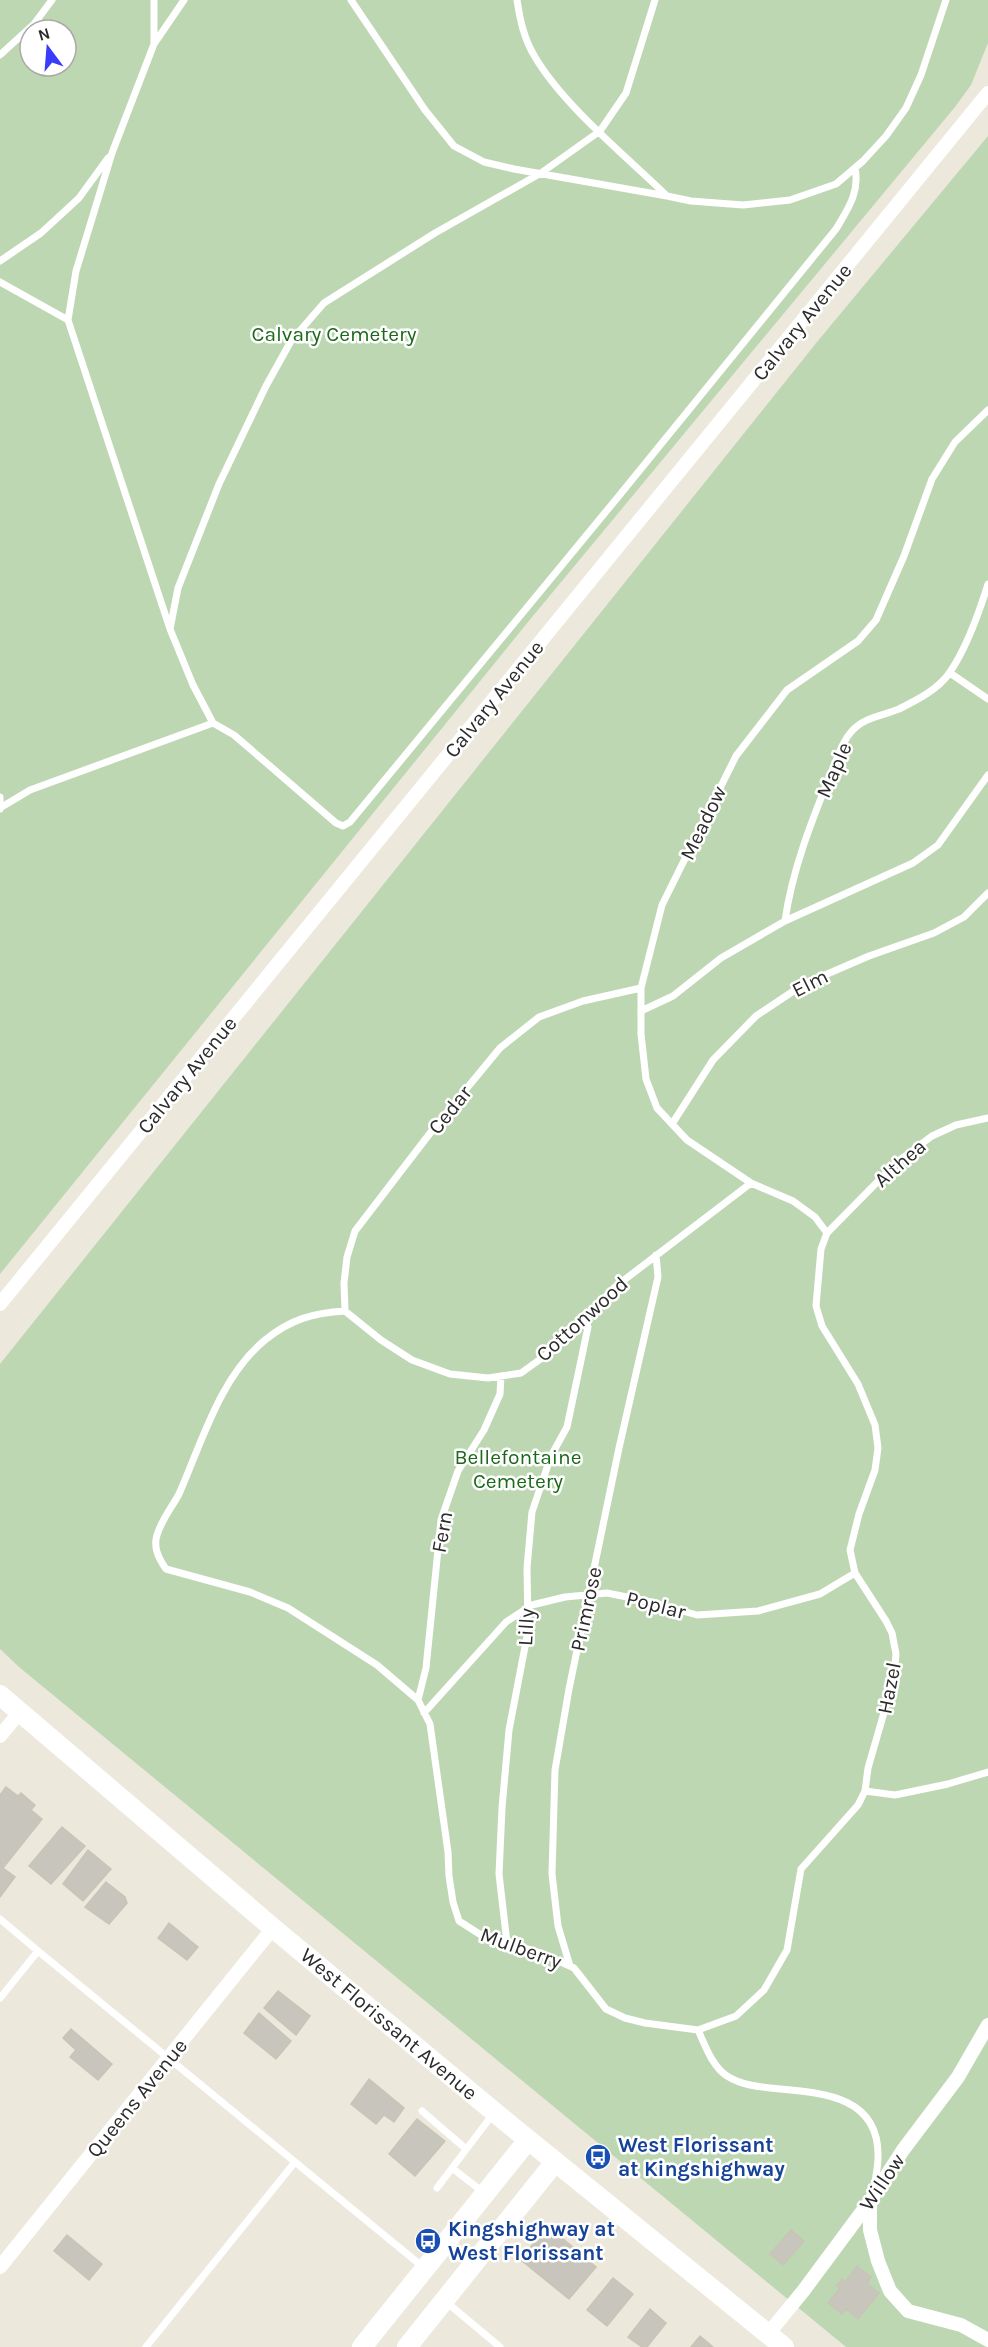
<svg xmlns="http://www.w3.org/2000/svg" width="988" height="2347" viewBox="0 0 988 2347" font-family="Karla,sans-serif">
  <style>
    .cemetery { fill: #bed7b3; fill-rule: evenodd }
    .building { fill: #c8c5bc; stroke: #c8c5b6; stroke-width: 1.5 }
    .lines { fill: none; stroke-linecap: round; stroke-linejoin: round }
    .service { stroke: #fff; stroke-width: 7 }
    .minor { stroke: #fff; stroke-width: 14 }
    .secondary { stroke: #fff; stroke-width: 20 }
    .labels { text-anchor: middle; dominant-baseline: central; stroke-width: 5; stroke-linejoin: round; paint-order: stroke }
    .street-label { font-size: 21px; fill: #2b2b2b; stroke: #fff }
    .park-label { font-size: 21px; fill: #1c6919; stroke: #fff }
    .transit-label { font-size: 21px; font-weight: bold; fill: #164399; stroke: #fff; text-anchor: start }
  </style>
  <rect width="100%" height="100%" fill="#ede8dc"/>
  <path class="cemetery" d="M0,0H988V43L971,85L955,107L528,622L0,1274ZM30,30H66V66H30Z
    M988,136V2347H846L19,1667L0,1649V1364L817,342Z"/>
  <path class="building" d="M6,1787L18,1796L21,1793L35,1805L31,1810L42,1819L3,1868L15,1877L0,1897V1795Z
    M62,1827L85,1846L51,1884L29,1866Z
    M88,1850L111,1869L83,1901L63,1884Z
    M106,1882L125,1897L127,1903L109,1924L85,1907Z
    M169,1923L198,1947L187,1960L158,1938Z
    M278,1991L310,2016L296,2035L264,2008Z
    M259,2013L291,2041L276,2059L244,2033Z
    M71,2029L112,2064L98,2080L70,2057L76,2050L63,2038Z
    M369,2079L404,2108L394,2122L384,2115L376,2124L351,2104Z
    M417,2119L445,2141L415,2176L389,2154Z
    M547,2225L596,2267L569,2299L521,2260Z
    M791,2230L804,2241L783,2265L770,2254Z
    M67,2235L102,2264L89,2280L54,2251Z
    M857,2266L871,2277L867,2283L879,2293L858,2319L846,2309L842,2314L828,2303L840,2288L836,2286L842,2279L845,2282Z
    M613,2278L633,2294L607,2326L587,2310Z
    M650,2309L666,2323L647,2347H642L628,2337Z
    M700,2336L713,2347H691Z"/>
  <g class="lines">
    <path class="service" d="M351,0L425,110L454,146L484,162L514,169L667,196
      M517,0C520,20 524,39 535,57C564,106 626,156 667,196L691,201L743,205L790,200L836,184L863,161L886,136L906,108L921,75L946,0
      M655,0L626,93L600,131L541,173L435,233L324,303L291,341L266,386L219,484L178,588L170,629L193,685L213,723L234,735L336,823L343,826L350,822L618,497L836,229C848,209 860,192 855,168
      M154,42V0
      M0,55L34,24L52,0
      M0,261L41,233L79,198L108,158
      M0,282L68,320L169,626
      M68,320L76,271L112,153L154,44L184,0
      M950,673L988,699
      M0,797V809
      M0,808L30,790L213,723
      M785,921C792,870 812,820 831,773C837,760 841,743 851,732C864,717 882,716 899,709C917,700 939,689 950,672C967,647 979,613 988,584
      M641,1011L673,996L721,958L785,921L913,863L938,845L988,775
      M672,1124L713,1060L756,1016L804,984L869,956L934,933L964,917L988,893
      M751,1183L615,1287L556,1348L521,1373L488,1378L450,1374L412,1360L381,1340L345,1311C313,1313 291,1319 265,1340C220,1377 202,1442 179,1494C172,1507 161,1521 157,1535C153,1548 159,1559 166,1569L250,1592L288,1608L377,1665L418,1700L430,1724L448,1852L449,1876L453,1902L459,1921L481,1935L541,1953L574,1968L606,2009L625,2018L645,2023L698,2030C705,2045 712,2066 727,2076C743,2086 761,2087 780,2089C826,2093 880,2098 878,2158C878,2168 875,2179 874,2189
      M827,1233L815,1217L793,1201L751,1183L687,1140L657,1108L646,1079L641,1034V988L662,905L736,756L787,690L858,641L876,620L904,556L932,479L955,442L988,410
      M345,1311L344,1283L347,1257L355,1231L434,1128L500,1048L539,1017L583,1001L641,988
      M418,1700L426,1668L441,1520L458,1471L484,1430L500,1394L501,1376
      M424,1713L506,1622L532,1605L565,1597L607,1593L647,1601L697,1615L758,1611L820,1594L855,1573
      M865,1791L895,1795L948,1784L988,1772
      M0,1919L38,1951L0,1998
      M507,1943L499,1874L502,1808L509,1730L528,1631L527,1568L532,1512L551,1456L567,1427L588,1327L585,1318
      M38,1951L295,2162L146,2347
      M570,1966L558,1926L552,1874L555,1770L569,1689L619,1448L658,1277L656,1255
      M698,2030L736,2016L764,1990L787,1950L801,1869L858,1805L865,1791L868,1768L894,1678L896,1654L892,1633L886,1621L855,1573L850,1550L859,1514L875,1470L878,1448L875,1425L858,1384L822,1326L816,1306L821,1249L827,1233L897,1162L932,1136L956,1125L988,1118
      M422,2111L466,2149
      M295,2162L423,2267
      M452,2168L483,2192
      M437,2188L493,2114
      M445,2301L500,2347"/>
    <path class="minor" d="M0,1304L988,93
      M0,1736L19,1713
      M870,2201V2230L878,2261L890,2291L908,2311L961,2325L988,2340
      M0,2267L273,1928
      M768,2334L804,2290L870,2201L903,2150L958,2077L988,2025"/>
    <path class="secondary" d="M0,1695L273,1928L510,2125L784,2347
      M362,2347L528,2140
      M407,2347L555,2162"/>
  </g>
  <defs>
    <g id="bus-disc" transform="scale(1.35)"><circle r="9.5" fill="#1a4fb4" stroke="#fff"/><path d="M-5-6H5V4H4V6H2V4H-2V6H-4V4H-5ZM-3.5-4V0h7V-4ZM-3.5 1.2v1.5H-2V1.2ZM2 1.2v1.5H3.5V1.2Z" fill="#fff"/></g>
  </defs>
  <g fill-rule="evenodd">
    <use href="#bus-disc" x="598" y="2157"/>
    <use href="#bus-disc" x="428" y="2241"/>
  </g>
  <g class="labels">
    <g class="street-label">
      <text transform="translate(802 322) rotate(-51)">Calvary Avenue</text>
      <text transform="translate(494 699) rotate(-51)">Calvary Avenue</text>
      <text transform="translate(834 770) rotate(-66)">Maple</text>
      <text transform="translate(703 823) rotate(-64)">Meadow</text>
      <text transform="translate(810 983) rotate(-27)">Elm</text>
      <text transform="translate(187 1075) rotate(-51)">Calvary Avenue</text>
      <text transform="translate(450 1110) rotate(-51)">Cedar</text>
      <text transform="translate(900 1163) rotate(-41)">Althea</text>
      <text transform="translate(582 1319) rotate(-42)">Cottonwood</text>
      <text transform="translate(442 1532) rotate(-80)">Fern</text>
      <text transform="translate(656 1605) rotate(14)">Poplar</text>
      <text transform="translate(586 1609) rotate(-78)">Primrose</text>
      <text transform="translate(526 1627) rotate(-87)">Lilly</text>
      <text transform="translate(889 1688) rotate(-79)">Hazel</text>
      <text transform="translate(521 1948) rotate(20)">Mulberry</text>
      <text transform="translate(389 2024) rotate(40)">West Florissant Avenue</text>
      <text transform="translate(137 2098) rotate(-51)">Queens Avenue</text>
      <text transform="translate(882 2182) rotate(-56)">Willow</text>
    </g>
    <g class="park-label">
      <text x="334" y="334">Calvary Cemetery</text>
      <text x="518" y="1457">Bellefontaine<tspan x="518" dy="24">Cemetery</tspan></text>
    </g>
    <g class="transit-label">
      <text x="618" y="2145">West Florissant<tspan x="618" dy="24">at Kingshighway</tspan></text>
      <text x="448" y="2229">Kingshighway at<tspan x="448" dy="24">West Florissant</tspan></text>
    </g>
  </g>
  <g transform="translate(48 48) rotate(344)"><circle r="28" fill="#ffffff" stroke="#aaaaaa" stroke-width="1.5"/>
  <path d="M0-4.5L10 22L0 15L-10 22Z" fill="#3a3cfc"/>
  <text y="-9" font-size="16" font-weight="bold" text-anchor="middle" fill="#2b2b2b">N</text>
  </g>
</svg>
